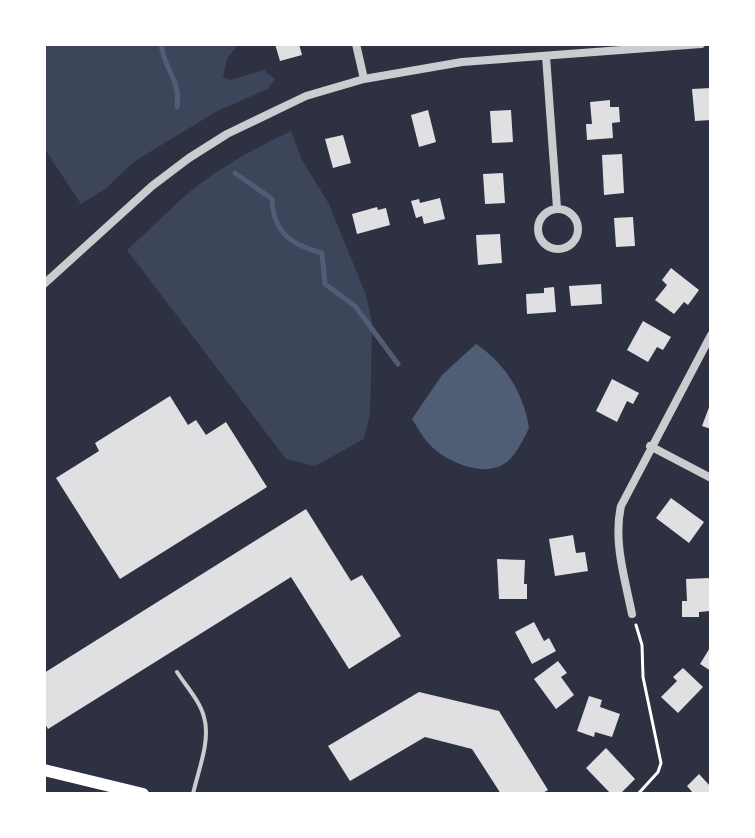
<svg xmlns="http://www.w3.org/2000/svg" width="755" height="838" viewBox="0 0 755 838" font-family="Rubik,sans-serif">
  <style>
    .green { fill: #3c4559 }
    .water { fill: #4f5d75 }
    .lines { fill: none; stroke-linecap: round; stroke-linejoin: round }
    .stream { stroke: #4f5d75; stroke-width: 5 }
    .building { fill: #e0e0e3 }
    .path { stroke: #fff; stroke-width: 3 }
    .service { stroke: #caccd0; stroke-width: 4 }
    .minor { stroke: #caccd0; stroke-width: 8 }
    .primary { stroke: #fff; stroke-width: 12 }
  </style>
  <rect width="100%" height="100%" fill="#2d3142"/>
  <path class="green" d="M44,44H238L227,59L223,77L230,80L264,70L275,79L268,89L219,110L135,161L105,189L81,204L44,148Z
    M291,131L302,160L329,204L366,295L372,323L371,378L370,414L364,439L315,466L286,459L127,250C145,234 161,218 178,202C211,172 251,150 291,131Z"/>
  <path class="water" d="M476,344C505,363 524,394 529,428C524,438 517,453 509,460C489,480 447,463 430,445C423,438 418,428 412,419L442,375Z"/>
  <g class="lines">
    <path class="stream" d="M161,44C164,70 181,79 177,107
      M235,173L272,199C273,233 292,245 322,253L325,284L355,306L398,364"/>
  </g>
  <path class="building" d="M275,44H299L302,55L280,61Z
    M711,88V120L695,121L692,89Z
    M610,100V107H619L620,122L612,123L613,138L587,140L586,124H592L590,102Z
    M428,110L436,142L419,147L411,115Z
    M511,110L513,142L492,143L490,111Z
    M343,135L351,163L333,168L325,139Z
    M622,154L624,193L604,195L602,155Z
    M503,173L505,203L485,204L483,174Z
    M440,198L445,219L424,224L422,216L416,218L411,201L419,199L420,203Z
    M377,207L378,210L386,208L390,225L357,234L352,214Z
    M633,217L635,246L616,247L614,218Z
    M500,234L502,263L478,265L476,235Z
    M671,268L699,290L688,305L684,302L674,314L655,300L667,285L662,280Z
    M601,284L602,304L571,306L569,286Z
    M554,287L556,312L527,314L526,294L544,293V288Z
    M643,321L671,337L663,350L657,347L648,362L627,350Z
    M612,379L639,393L633,404L627,401L617,422L596,411Z
    M170,396L188,425L196,420L206,435L226,422L267,487L120,579L56,478L99,451L95,443Z
    M711,402V429L702,426Z
    M671,498L704,522L689,543L656,518Z
    M306,509L351,581L362,575L401,636L349,669L291,577L48,729L44,722V673Z
    M573,535L576,553L585,552L588,571L555,576L549,539Z
    M497,559L525,560L524,584H527V599H499Z
    M710,578V611L699,612V617H682V601H687L686,579Z
    M534,622L544,641L549,638L556,651L532,664L515,632Z
    M711,646V671L700,664Z
    M558,661L567,673L561,677L574,695L556,709L534,679Z
    M683,668L703,687L678,713L661,697L677,681L673,677Z
    M419,692L499,711L548,790L541,794H501L472,749L425,737L350,781L328,746Z
    M589,696L602,700L600,707L620,714L612,737L595,732L594,737L577,731Z
    M606,748L635,779L620,794H611L586,768Z
    M699,774L711,787V794H692L693,793L687,786Z"/>
  <g class="lines">
    <path class="path" d="M636,625L642,645L643,677L661,763L658,772L638,794"/>
    <path class="service" d="M177,672C186,686 200,701 204,717C211,740 198,771 193,794"/>
    <path class="minor" d="M356,44L364,79
      M546,56L557,208
      M538 229a20 20 0 1 1 40 0a20 20 0 1 1-40 0Z
      M44,284L152,186L189,158L227,134L306,96L364,79L462,62L701,44
      M650,446L711,478
      M632,614C625,579 613,541 621,506L711,335"/>
    <path class="primary" d="M44,770L143,794"/>
  </g>
  <rect width="755" height="838" fill="none" stroke="#ffffff" stroke-width="92"/>
</svg>
